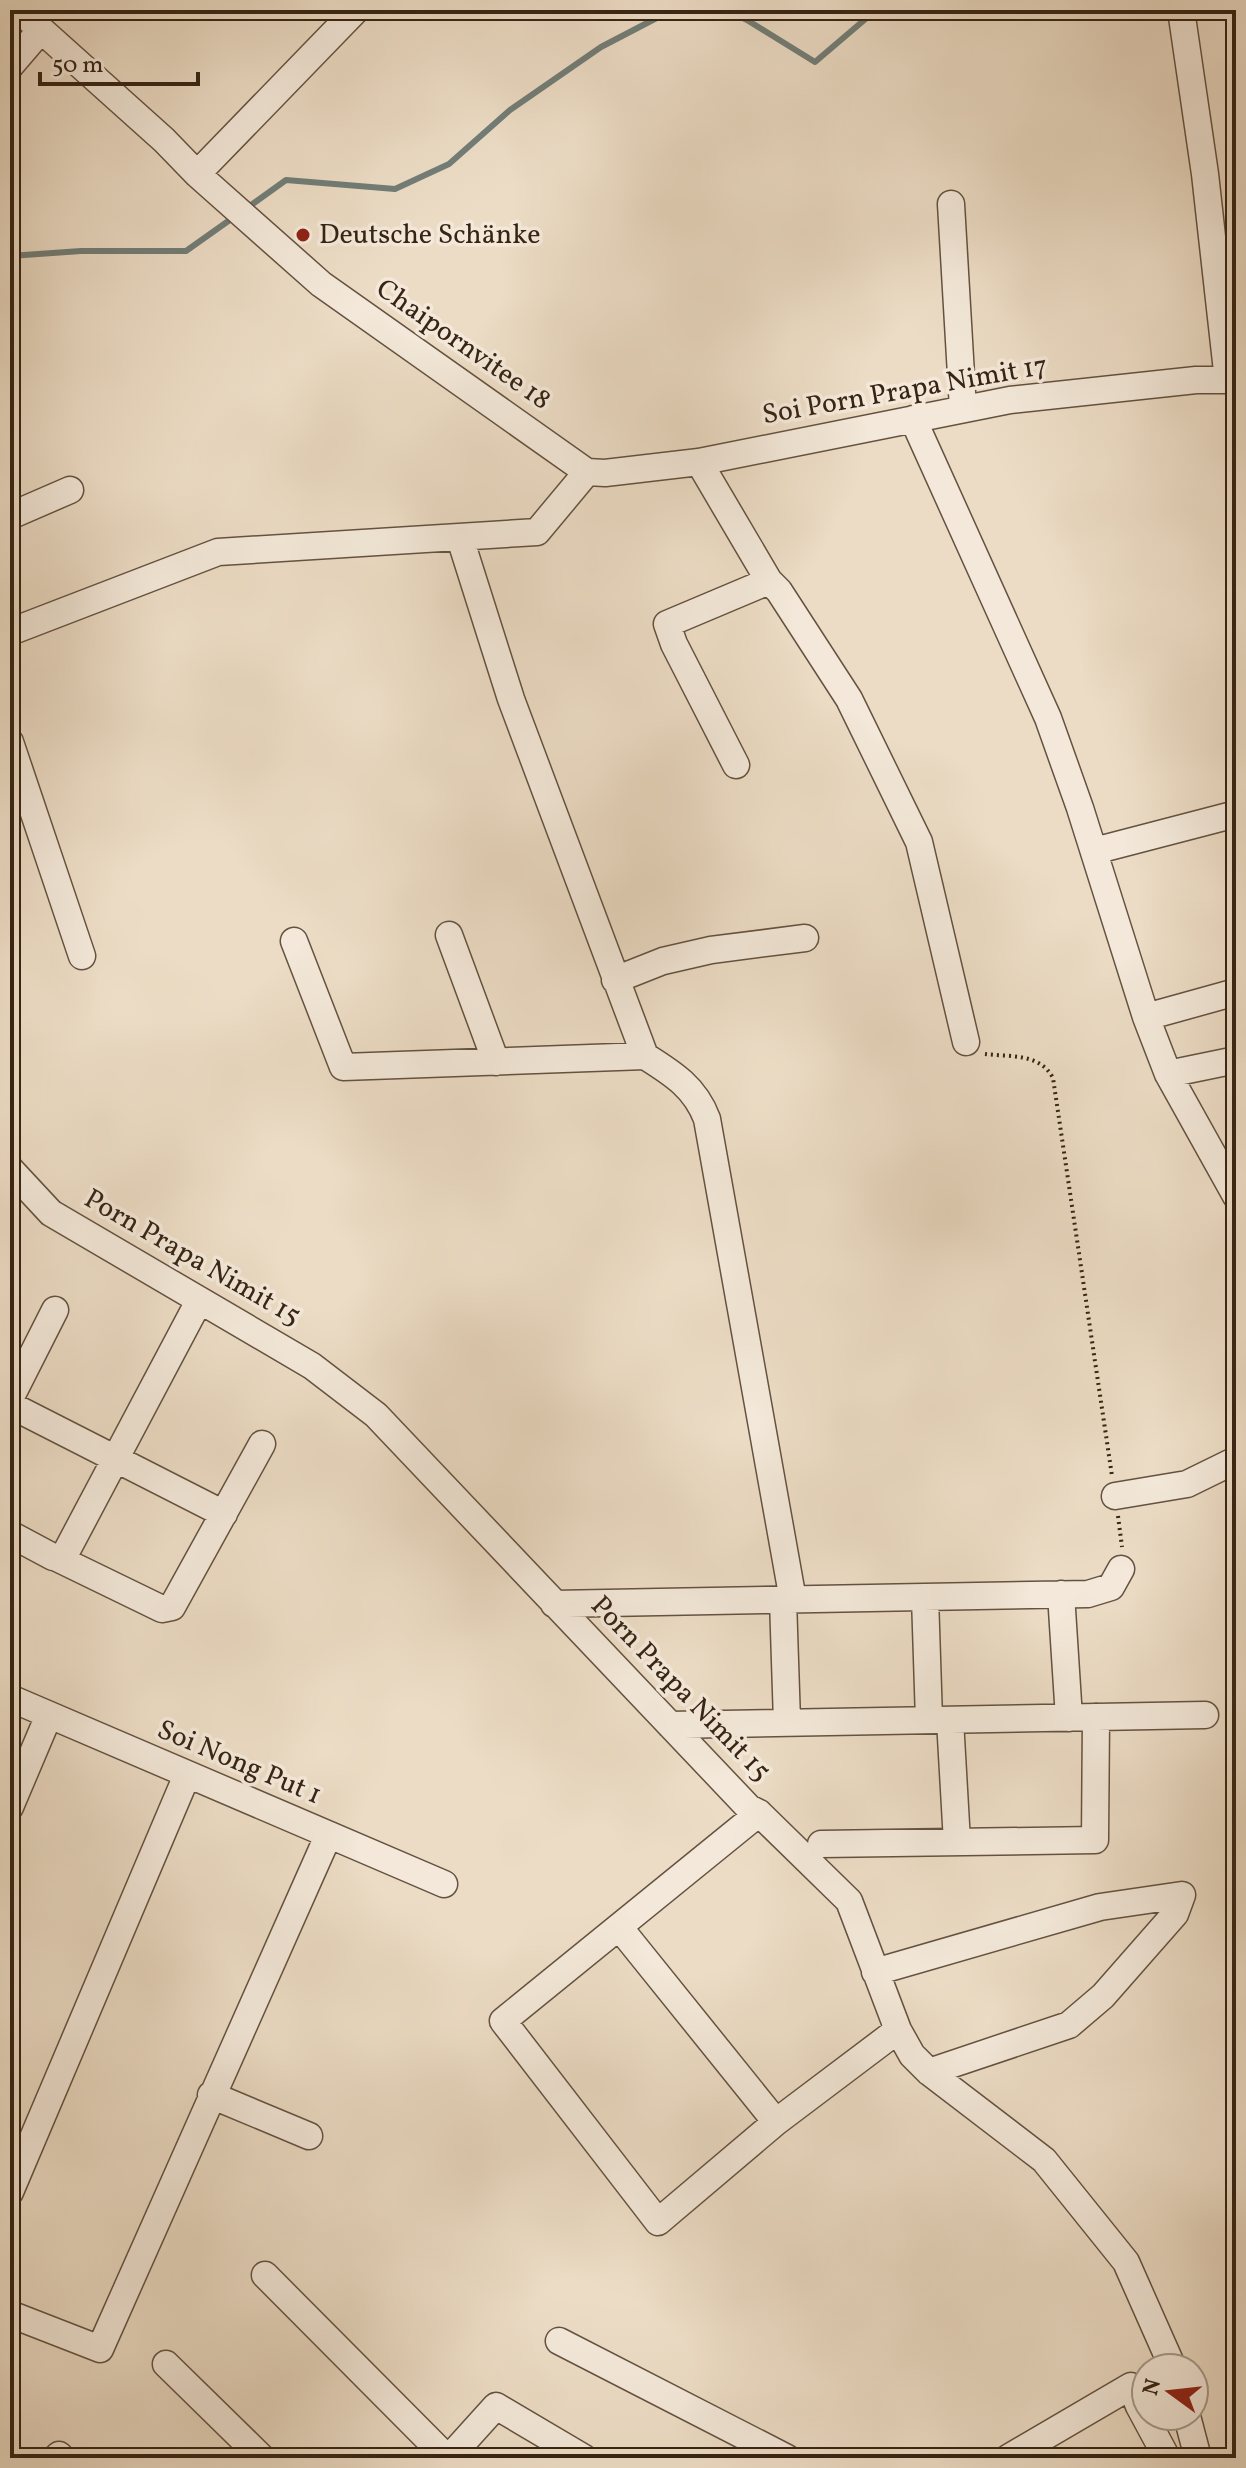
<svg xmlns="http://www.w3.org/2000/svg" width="1246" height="2468" viewBox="0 0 1246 2468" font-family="Vollkorn,serif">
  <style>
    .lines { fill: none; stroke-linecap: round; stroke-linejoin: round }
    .stream { stroke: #727e78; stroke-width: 6 }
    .minor-casing { stroke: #645240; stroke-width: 29 }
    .path { stroke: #372414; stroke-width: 4; stroke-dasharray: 2 4; stroke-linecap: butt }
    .minor { stroke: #f3e8d9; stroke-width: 26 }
    .poi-dot { fill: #8f2418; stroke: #f3e8d9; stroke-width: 3 }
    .labels { text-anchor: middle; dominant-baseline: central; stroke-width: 7; stroke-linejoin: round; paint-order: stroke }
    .poi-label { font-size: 28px; fill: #372414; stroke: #f3e8d9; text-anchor: start }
    .street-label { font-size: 28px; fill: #372414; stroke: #f3e8d9 }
  </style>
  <rect width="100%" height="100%" fill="#ecdcc5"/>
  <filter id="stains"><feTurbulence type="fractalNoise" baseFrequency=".0025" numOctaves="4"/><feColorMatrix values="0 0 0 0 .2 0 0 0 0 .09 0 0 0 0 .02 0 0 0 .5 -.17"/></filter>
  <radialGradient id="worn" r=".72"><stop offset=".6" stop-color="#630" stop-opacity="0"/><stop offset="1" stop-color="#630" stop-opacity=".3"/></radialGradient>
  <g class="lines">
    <path class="stream" d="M726,10L747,20L815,62L876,10
      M247,208L286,180L395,189L449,164L510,110L601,47L672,10
      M10,256L81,251H186L234,217"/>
    <g class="minor-casing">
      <path id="minor" d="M19,10L164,140L197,174L321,284L587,472
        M1181,10L1205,174L1228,380
        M10,66L40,31
        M197,174L356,10
        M951,204L963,409
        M913,419L1048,718L1080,808L1146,1017L1168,1074L1236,1196
        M699,462L769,581L779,591L849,699L919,842L966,1042
        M587,472L605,473L699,462L1010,400L1196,380H1236
        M10,516L70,490
        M460,538L511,699L645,1056
        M10,632L218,552L537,532L587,472
        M10,742L82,956
        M736,765L674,644L667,624L769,581
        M1094,851L1236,814
        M449,935L496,1062
        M294,941L343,1067L645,1056C672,1073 695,1087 707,1119L793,1600
        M615,980L663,961L711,950L805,938
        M1146,1017L1236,992
        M1168,1074L1236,1060
        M10,1169L51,1213L312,1366L376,1415L749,1808L759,1813L849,1901L898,2030L912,2055L929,2072L1044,2160L1126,2262L1173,2368
        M10,1399L55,1310
        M10,1405L224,1514
        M1115,1496L1187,1484L1236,1460
        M10,1534L53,1557L64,1556L199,1301
        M57,1558L162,1609L172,1607L262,1444
        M1061,1594L1069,1718
        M925,1597L929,1720
        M783,1600L787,1722
        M554,1604L1088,1594L1111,1587L1121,1569
        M10,1698L444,1884
        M950,1720L957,1842
        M670,1725L1205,1715
        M10,1807L49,1715
        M759,1813L503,2021L658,2222L776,2122L898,2030
        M821,1844L1095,1840L1096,1717
        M619,1927L776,2122
        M875,1972L1100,1907L1182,1895L1175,1914L1103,1996L1069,2025L929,2072
        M211,2095L309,2136
        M10,2192L187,1775
        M265,2275L447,2458
        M10,2314L100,2349L328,1836
        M559,2341L787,2458
        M166,2364L262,2458
        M1187,2416L1198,2458
        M56,2458L59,2455L62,2458
        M449,2458L496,2406L584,2458
        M1008,2458L1131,2386L1139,2406L1167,2458"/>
    </g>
    <path class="path" d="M985,1054C1010,1057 1040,1053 1053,1078L1112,1476
      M1118,1516L1122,1547"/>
    <use href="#minor" class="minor"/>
  </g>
  <circle class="poi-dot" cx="303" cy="235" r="8"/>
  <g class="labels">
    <g class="poi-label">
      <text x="319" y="235">Deutsche Schänke</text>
    </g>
    <g class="street-label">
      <text transform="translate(463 345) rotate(35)">Chaipornvitee 18</text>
      <text transform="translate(905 391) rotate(-10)">Soi Porn Prapa Nimit 17</text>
      <text transform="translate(192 1258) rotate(30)">Porn Prapa Nimit 15</text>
      <text transform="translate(680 1689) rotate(46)">Porn Prapa Nimit 15</text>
      <text transform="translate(239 1763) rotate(23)">Soi Nong Put 1</text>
    </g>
  </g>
  <rect width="1246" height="2468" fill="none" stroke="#ecdcc5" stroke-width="40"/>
  <rect x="12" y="12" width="1222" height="2444" fill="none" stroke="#372414" stroke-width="4"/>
  <rect x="20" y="20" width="1206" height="2428" fill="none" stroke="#372414" stroke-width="2"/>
  <g transform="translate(1170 2392) rotate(285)"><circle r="38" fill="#f3e8d9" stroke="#a89a8a" stroke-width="2"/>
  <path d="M0-6L14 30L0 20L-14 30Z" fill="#8f2418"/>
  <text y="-12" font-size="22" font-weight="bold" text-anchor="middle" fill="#372414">N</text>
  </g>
  <path d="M40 72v12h158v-12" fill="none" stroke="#372414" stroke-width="4"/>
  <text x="52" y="72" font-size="24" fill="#372414" stroke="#f3e8d9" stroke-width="6" paint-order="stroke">50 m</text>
  <rect width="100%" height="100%" filter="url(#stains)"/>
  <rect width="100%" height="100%" fill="url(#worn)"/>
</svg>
